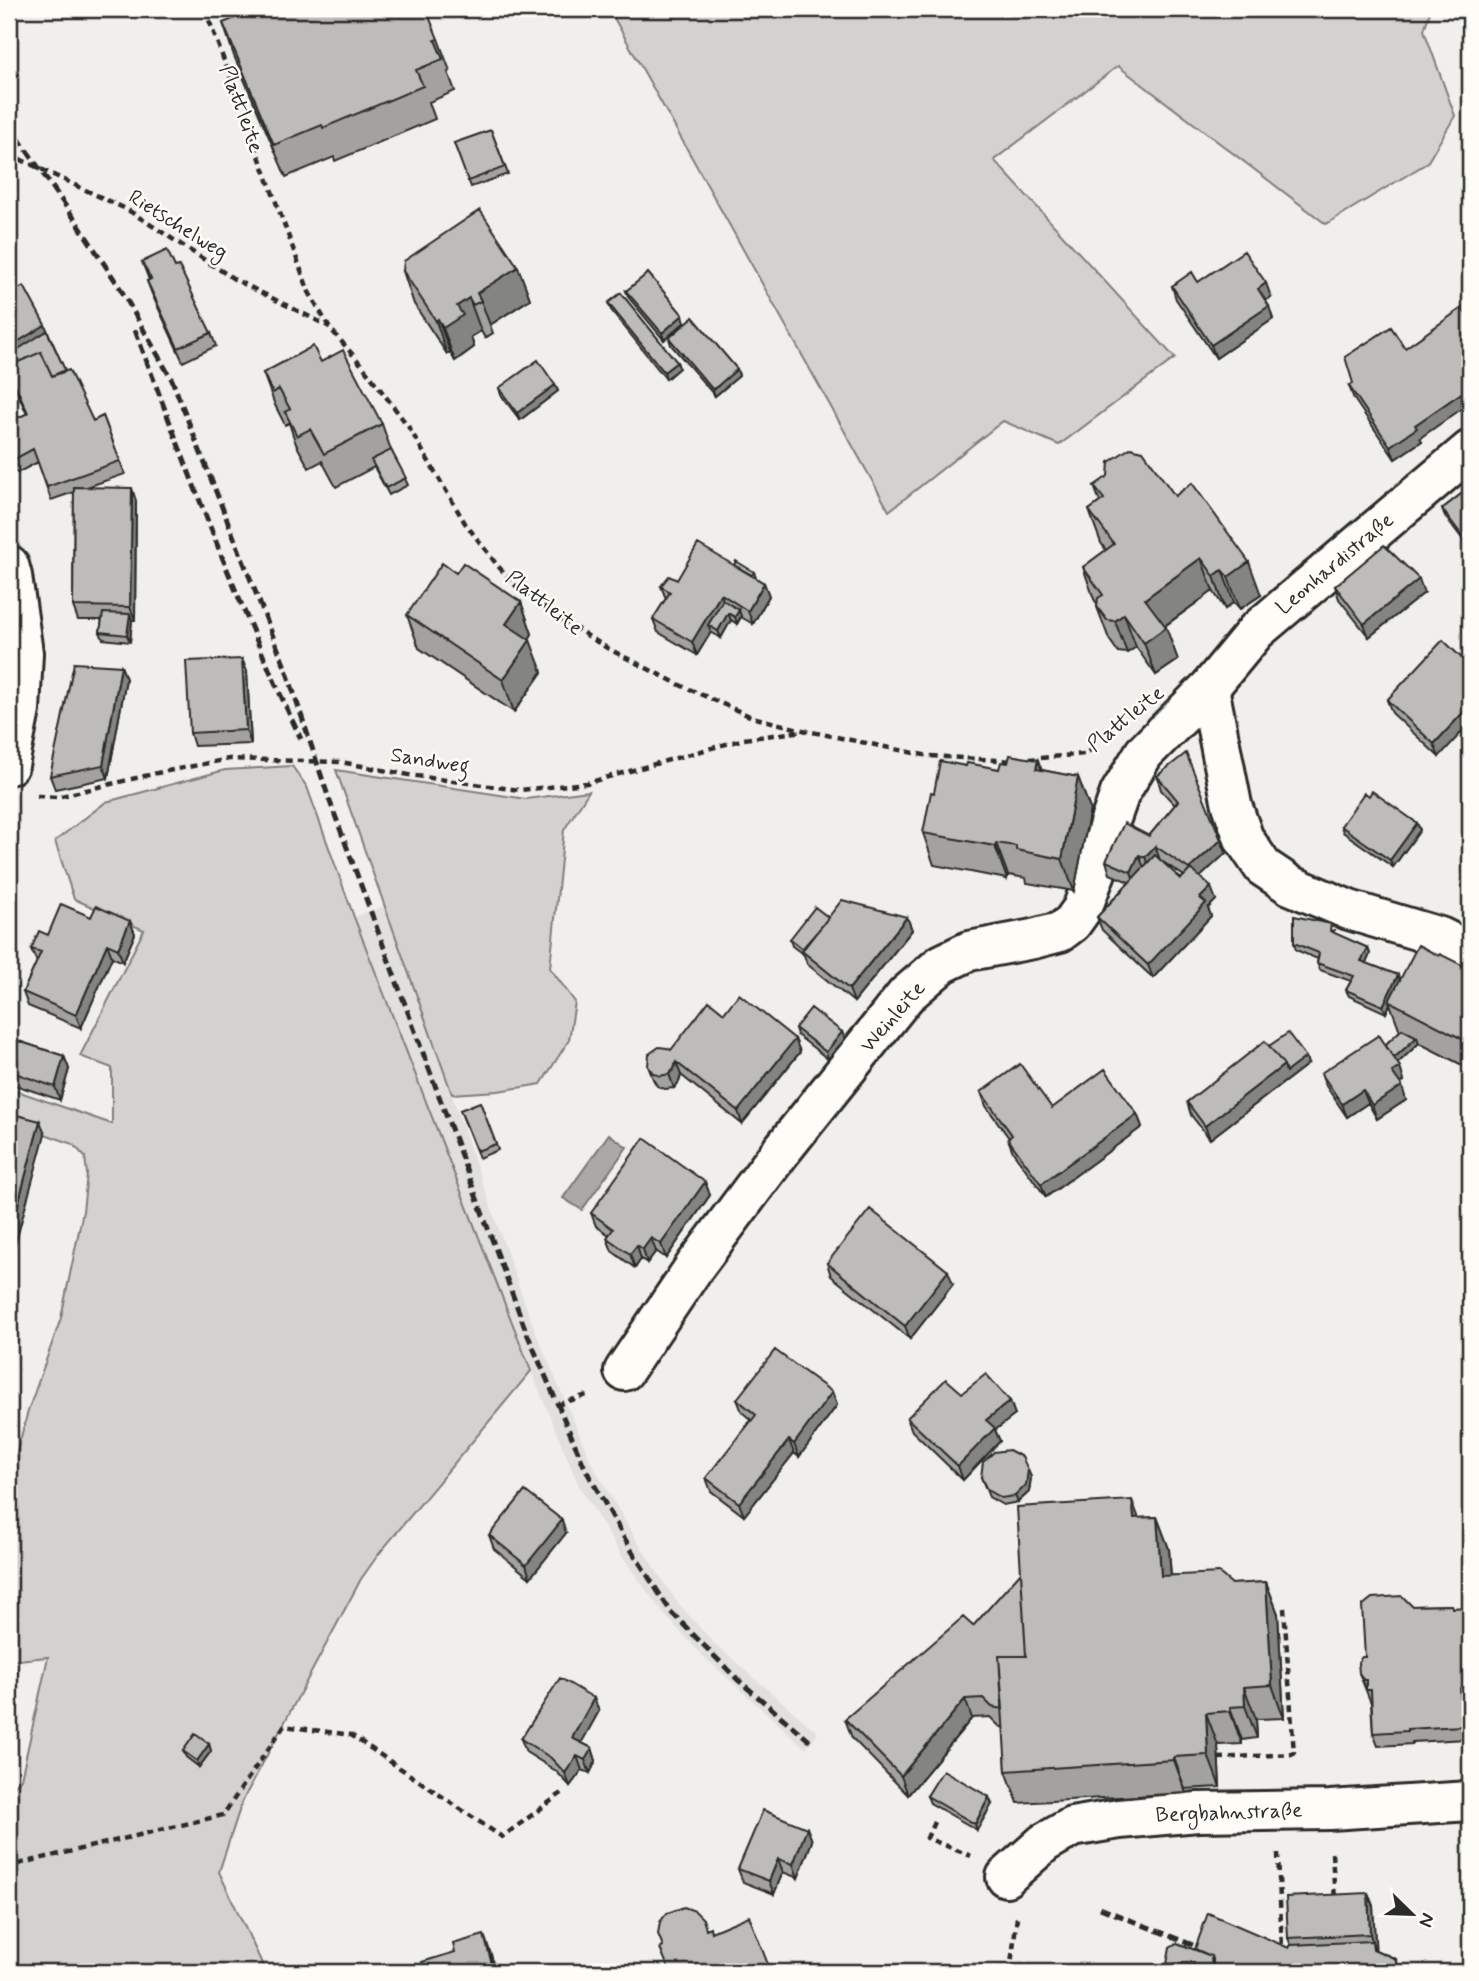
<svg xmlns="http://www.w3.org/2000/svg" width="1479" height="1981" viewBox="0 0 1479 1981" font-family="Mynerve,sans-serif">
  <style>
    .built { fill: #e1e0dc }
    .green { fill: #d3d2cf; stroke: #7f7e7d; stroke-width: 2 }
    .water { fill: #aaa9a7; stroke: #777775; stroke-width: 2 }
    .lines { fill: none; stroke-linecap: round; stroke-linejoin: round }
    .minor-casing { stroke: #2b2b2b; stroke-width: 44 }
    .major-casing { stroke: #2b2b2b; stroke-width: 44 }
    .path { stroke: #2b2b2b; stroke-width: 4.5; stroke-dasharray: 7 5; stroke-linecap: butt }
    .minor { stroke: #fdfcf7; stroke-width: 38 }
    .major { stroke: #fdfcf7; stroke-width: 38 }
    .rail { stroke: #2b2b2b; stroke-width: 5; stroke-dasharray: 10 5; stroke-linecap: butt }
    .wall { fill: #a3a29e; stroke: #2b2b2b; stroke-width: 2; fill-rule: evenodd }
    .shaded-wall { fill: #848481; stroke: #2b2b2b; stroke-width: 2 }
    .building { fill: #bdbcb8; stroke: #2b2b2b; stroke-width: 2 }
    .labels { text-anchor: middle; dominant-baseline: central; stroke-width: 5; stroke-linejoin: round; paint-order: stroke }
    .street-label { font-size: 21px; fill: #2b2b2b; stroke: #fdfcf7 }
  </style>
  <rect width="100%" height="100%" fill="#f0efeb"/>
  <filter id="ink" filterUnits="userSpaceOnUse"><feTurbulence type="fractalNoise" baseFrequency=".0143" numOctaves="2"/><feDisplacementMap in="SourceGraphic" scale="14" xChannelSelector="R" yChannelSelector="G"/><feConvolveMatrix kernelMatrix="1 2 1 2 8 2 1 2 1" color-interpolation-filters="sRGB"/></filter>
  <g filter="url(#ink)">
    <path class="built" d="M385,906L533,1326L593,1466L637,1541L676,1601L713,1642L818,1733L806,1749L703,1656L663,1613L623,1558L579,1486L531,1371L354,917Z"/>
    <path class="green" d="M609,9H1431L1424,30L1455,116L1427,163L1326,224L1118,66L994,160L1175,358L1059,445L1003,421L889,511Z
      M292,766L307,787L354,917L531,1371L378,1555L361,1579L242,1802L219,1872L266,1972H9V1791L21,1779L48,1657L9,1661V1481L28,1411L61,1318L83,1211L87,1174L85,1157L73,1144L45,1134L9,1115L17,1091L112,1124V1068L80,1056L144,930L74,899L55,841L106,802L225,770Z
      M336,770L526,799L589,791L564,830L550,968L575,1002L569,1040L541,1084L498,1091L452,1094Z"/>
    <path class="water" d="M609,1134L627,1147L582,1210L563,1198Z"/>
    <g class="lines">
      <g class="minor-casing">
        <path id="minor" d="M1209,688L1232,805L1244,839L1263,867L1290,885L1349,910L1440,937L1470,952
          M624,1371L695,1266L778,1155L906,995L942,964L969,951L1033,939L1060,932L1072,923L1082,909L1096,872L1109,824L1120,793L1144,753L1209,688L1256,631L1470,450
          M1006,1877L1044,1843L1072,1827L1119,1819L1198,1812L1330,1810L1470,1801"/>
      </g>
      <g class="major-casing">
        <path id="major" d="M9,565L12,576L23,653L20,710L9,765"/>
      </g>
      <path class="path" d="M205,9L309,292L329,327L365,369L408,426L465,523L497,565L516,586L561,619L607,648L680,685L752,717L807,731L929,756L1014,761
        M9,154L128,210L234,279L328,326
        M1029,759L1085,754L1095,746
        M37,796L57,797L157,773L229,759L341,762L409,775L519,790L587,783L744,739L803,731
        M557,1405L590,1394
        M1218,1758L1294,1754L1284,1608
        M934,1822L927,1838L971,1856
        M1278,1853L1282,1949
        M1332,1853L1335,1900
        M18,1864L223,1815L284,1726L351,1735L502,1837L566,1790
        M9,1952L17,1972
        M1010,1972L1017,1917"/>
      <use href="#minor" class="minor"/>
      <use href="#major" class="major"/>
      <path class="rail" d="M9,125L76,221L120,288L172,380L287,672L329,799L526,1331L586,1470L630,1548L671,1612L737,1679L812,1743
        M135,330C187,468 238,606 301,739
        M1100,1908L1213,1953"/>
    </g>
    <path class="wall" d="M277,12L438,39L450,71L448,72L455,91L429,102L435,119L335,161L334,157L286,177L234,56L223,23Z
      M491,130L508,174L471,187L454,143Z
      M142,262L175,267L211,333L216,346L183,362L152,294L147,281L149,280Z
      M518,267L530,299L490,325L493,333L485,338L481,331L471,337L474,347L455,361L450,352L447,354L414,304L403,271Z
      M1198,282L1271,297L1265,301L1273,319L1216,358L1176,299L1172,286Z
      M626,291L685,322L664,340L629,298Z
      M9,293L45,325L65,371L93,421L103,416L125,474L87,487L136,501L135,620H132L130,642L103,639L100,632L102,620H78L73,606L74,492L51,500L38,462L17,473L9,461V422L27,414L13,383L9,387Z
      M608,303L677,362L679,368L666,379L611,310Z
      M669,338L737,369L739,376L715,396L671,345Z
      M321,362L382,424L391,450L408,485L389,495L374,467L336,487L322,461L309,468L296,444L289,423L285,425L275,405L263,373Z
      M555,385L558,391L520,420L501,395L499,388Z
      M1349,386L1420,438L1422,441L1395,459L1354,399Z
      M1094,486L1175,496L1261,595L1240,609L1234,602L1225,609L1213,591L1165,626L1178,660L1156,675L1136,647L1127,653L1118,652L1109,639L1097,607V604L1094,599L1083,567L1106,550L1101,543L1089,510L1100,502Z
      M1470,487V549L1445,516L1442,509Z
      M734,565L754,572L756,578L764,583L769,596L753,624L741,617L737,624L731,620L721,638L711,632L697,655L658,632L653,619L666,599L661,586L677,580Z
      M456,573L521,602L532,634L529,639L542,672L514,712L419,648L407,615Z
      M1335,586L1424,593L1369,637L1339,599Z
      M242,659L247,672L251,744L194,746L190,733Z
      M121,666L126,679L108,778L55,789L50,776Z
      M1470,666L1439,757L1392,713L1387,700Z
      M966,766L999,769L1042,770L1078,777L1090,809L1074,891L1027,883L1026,878L1008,875L1007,879L934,865L923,833L934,793Z
      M1157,776L1226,853L1200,877L1216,900L1208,908L1211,916L1153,978L1102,930L1097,917L1129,882L1110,874L1106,861L1149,836L1175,805L1161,790ZM1160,860L1184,876L1181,879Z
      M1417,823L1420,830L1393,867L1343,832L1341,826Z
      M907,917L912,930L854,1002L807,964L804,955L792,946L790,939L829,918Z
      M130,921L135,934L123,962L112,957L81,1028L28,1006L23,992L37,962L31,949L48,935Z
      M1334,930L1333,933L1368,948L1370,954L1366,963L1398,975L1400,980L1439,956L1470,969V1069L1419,1043L1397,1064L1404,1081L1400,1084L1406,1100L1377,1119L1368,1103L1347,1117L1326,1086L1321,1073L1385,1045L1400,1031L1390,1004L1386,1013L1349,996L1346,990L1351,981L1320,970L1317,963L1318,959L1296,950L1294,943Z
      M724,1013L795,1039L800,1052L742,1124L681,1075L679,1082L674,1088L665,1089L657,1086L653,1079L648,1066Z
      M795,1028L842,1032L845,1039L828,1059L797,1035Z
      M9,1038L64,1056L69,1069L60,1100L9,1083Z
      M1269,1046L1308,1064L1210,1139L1191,1115L1187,1102Z
      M981,1092L1052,1108L1137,1114L1142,1127L1046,1197L1013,1152L1008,1139L1009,1138L986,1106Z
      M480,1102L498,1150L479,1158L460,1110Z
      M705,1182L710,1195L666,1258L656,1251L647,1263L641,1259L635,1268L612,1251L607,1238L609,1235L596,1226L591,1213Z
      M827,1263L953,1284L910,1339L831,1276Z
      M832,1392L837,1405L799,1457L794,1453L744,1516L711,1491L706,1478L751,1420L742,1412L737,1399Z
      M962,1393L1010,1401L1015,1415L995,1430L1000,1441L963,1480L912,1431L907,1418Z
      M981,1477H1031L1029,1492L1018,1502L1003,1505L989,1497Z
      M1157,1517L1169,1549L1171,1575L1232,1584L1266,1582L1278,1614L1284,1718L1256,1719L1257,1738L1242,1740V1744L1218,1745L1220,1787L1185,1789L1186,1793L1018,1803L1006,1771L1004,1728L999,1726L990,1717L972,1718L908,1795L852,1738L845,1719L973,1626L1139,1518Z
      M566,1533L530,1578L494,1549L489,1535Z
      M1452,1605L1453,1608L1470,1607V1701H1465L1467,1739L1412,1742V1744L1378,1746L1373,1733L1371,1703L1359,1673L1365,1657L1412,1606Z
      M599,1711L581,1743L592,1748L596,1761L590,1773L582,1770L570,1786L556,1771L526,1752L521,1739Z
      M209,1744L211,1751L199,1767L186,1757L183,1751Z
      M927,1796L992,1804L977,1830L930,1803Z
      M807,1828L812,1841L798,1878L783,1872L774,1894L743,1882L738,1869Z
      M1368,1893L1373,1906L1375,1950L1396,1959L1398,1966L1399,1972H1170L1167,1964L1195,1949L1289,1948L1291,1945L1288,1938Z"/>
    <path class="shaded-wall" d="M518,267L530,299L490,325L481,301L477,293Z
      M1266,283L1271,297L1263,303L1258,289Z
      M469,298L481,331L471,337L474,347L455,361L443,328L457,306Z
      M1269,306L1273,319L1216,358L1211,345Z
      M683,315L685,322L664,340L662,333Z
      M438,319L450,352L447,354L436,321Z
      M45,325L50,338L9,364V347Z
      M677,362L679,368L666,379L664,372Z
      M737,369L739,376L715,396L713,390Z
      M11,377L13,384L9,387V378Z
      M555,385L558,391L520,420L517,413Z
      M1470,387V403L1420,438L1422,441L1395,459L1390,446L1415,425Z
      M132,488L136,501L135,620L130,607Z
      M1201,558L1213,591L1157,631L1145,599Z
      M1249,562L1261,595L1240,609L1228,577Z
      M1222,570L1234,602L1225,609L1214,576Z
      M1419,579L1424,593L1369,637L1364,624Z
      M764,583L769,596L753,624L748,611Z
      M721,594L725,607L708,625L711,632L697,655L692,642Z
      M521,602L532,634L518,656L506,624Z
      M739,610L741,616L737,624L735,617Z
      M728,613L731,620L721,638L718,631Z
      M130,614L132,620L130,642L127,635Z
      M1124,614L1136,647L1127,653L1115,621Z
      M1166,627L1178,660L1156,675L1144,643Z
      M530,640L542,672L514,712L503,680Z
      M242,659L247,672L251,744L246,730Z
      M121,666L126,679L108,778L103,765Z
      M1470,705V723L1439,757L1434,744Z
      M1038,760L1050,792L1036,769Z
      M1078,777L1090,809L1074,891L1062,859Z
      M1417,823L1420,830L1393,867L1390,860Z
      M1221,840L1226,853L1194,883L1189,869Z
      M996,843L1008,875L1007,879L995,846Z
      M1155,846L1160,860L1150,870L1145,857Z
      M1139,855L1144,868L1136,885L1131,872Z
      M1211,887L1216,900L1208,908L1211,916L1153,978L1148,965L1200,898Z
      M907,917L912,930L854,1002L849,989Z
      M130,921L135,934L123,962L118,949Z
      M107,944L112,957L81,1028L76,1015Z
      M1368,948L1370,954L1364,968L1361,961Z
      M1398,975L1400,981L1389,1001L1390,1004L1386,1013L1383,1006Z
      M842,1032L845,1039L828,1059L826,1052Z
      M1417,1037L1419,1043L1395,1066L1393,1059Z
      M795,1039L800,1052L742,1124L738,1111Z
      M64,1056L69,1069L60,1100L55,1087Z
      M1306,1057L1308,1064L1210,1139L1205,1126L1284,1065Z
      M676,1062L681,1075L679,1082L674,1088L669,1074Z
      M1400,1067L1404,1081L1397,1086L1392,1072Z
      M1402,1086L1406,1100L1377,1119L1372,1105Z
      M1363,1090L1368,1103L1347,1117L1342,1104Z
      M1137,1114L1142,1127L1046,1197L1041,1184Z
      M40,1121L45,1134L11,1260L9,1253V1238Z
      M705,1182L710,1195L666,1258L661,1244Z
      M651,1238L656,1251L647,1263L643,1249Z
      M637,1245L641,1259L635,1268L630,1254Z
      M9,1253L11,1260L9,1269Z
      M948,1271L953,1284L910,1339L905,1326Z
      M12,1315L14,1322L9,1342V1326Z
      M832,1392L837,1405L799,1457L794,1444Z
      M1010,1401L1015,1415L995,1430L1000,1441L963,1480L958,1466L986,1420Z
      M789,1440L794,1453L744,1516L739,1503Z
      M1028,1470L1031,1477L1029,1492L1018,1502L1015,1496Z
      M1132,1500L1144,1532L1134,1518Z
      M1157,1517L1169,1549L1173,1609L1161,1576Z
      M562,1520L566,1533L530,1578L526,1565Z
      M1266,1582L1278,1614L1284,1718L1272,1685Z
      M1244,1687L1256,1719L1257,1738L1245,1706Z
      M1460,1688L1465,1701L1467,1739L1462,1726Z
      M594,1698L599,1711L577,1751L572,1738Z
      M965,1699L972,1718L908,1795L901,1776Z
      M1230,1707L1242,1740V1744L1230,1711Z
      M1206,1713L1218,1745L1220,1787L1208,1755Z
      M209,1744L211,1751L199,1767L197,1761Z
      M592,1748L596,1761L590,1773L585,1760Z
      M577,1756L582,1770L570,1786L565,1773Z
      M1174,1757L1185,1789L1186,1793L1174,1760Z
      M989,1797L992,1804L977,1830L975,1824Z
      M807,1828L812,1841L798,1878L793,1864Z
      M778,1859L783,1872L774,1894L769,1881Z
      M1368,1893L1373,1906L1376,1955L1370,1934Z
      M484,1935L491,1954L496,1972H494Z"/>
    <path class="building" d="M257,9H276L277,12L284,9H426L438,39L435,40L443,59L416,70L423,86L323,128L322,125L274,145L223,23Z
      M491,130L505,167L468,181L454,143Z
      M480,210L518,267L477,293L481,301L473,305L469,298L457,306L463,315L443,328L438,319L436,321L403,271L404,261Z
      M167,250L175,267L179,266L211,333L178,348L147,281L151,279L142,262Z
      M1244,251L1266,283L1258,289L1269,306L1211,345L1172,286L1192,272L1198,282Z
      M648,273L683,315L662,333L626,291Z
      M24,286L45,325L9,347V293Z
      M621,293L677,362L664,372L608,303Z
      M1462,308L1470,321V387L1415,425L1417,428L1390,446L1349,386L1353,383L1345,357L1391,327L1405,348Z
      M693,317L737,369L713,390L669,338Z
      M47,331L65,370L52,376L41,352L9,366V355Z
      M313,346L321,362L343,350L382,424L324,454L310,429L297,436L285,412L290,409L279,389L273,393L263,373Z
      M41,352L52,376L69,370L93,421L103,416L120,461L47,487L33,449L13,460L9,454V422L28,413L9,371V366Z
      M538,360L555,385L517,413L499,388Z
      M1130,448L1143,451L1175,496L1192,483L1249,562L1228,577L1222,570L1214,576L1201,558L1145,599L1166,627L1144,643L1124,614L1115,621L1107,620L1097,607L1098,598L1103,595L1083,567L1114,544L1089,510L1104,499L1094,486L1108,476L1109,462Z
      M391,450L406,478L386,488L371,460Z
      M74,487L132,488L130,607L73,606Z
      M1470,487V541L1468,543L1442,509Z
      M698,544L764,583L748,611L721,594L692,642L653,619L670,592L661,586L669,576L677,580Z
      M1384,545L1419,579L1364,624L1335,586Z
      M736,561L754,572L752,575L734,565Z
      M442,563L456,573L463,563L521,602L506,624L530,640L503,680L407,615Z
      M723,600L739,610L735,617L728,613L718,631L708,625Z
      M103,613L130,614L127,635L100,632Z
      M1443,640L1470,666V705L1434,744L1387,700Z
      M242,659L246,730L190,733L186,661Z
      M74,663L121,666L103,765L50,776Z
      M1186,753L1221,840L1189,869L1155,846L1145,857L1139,855L1131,872L1106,861L1124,823L1149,836L1178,801L1157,776Z
      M1010,755L1038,760L1036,769L1078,777L1062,859L1016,850V846L996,843L995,846L923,833L931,792L934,793L940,761L966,766L967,763L999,769L1001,762L1008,763Z
      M1372,791L1417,823L1390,860L1341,826L1364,793L1369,796Z
      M1155,855L1181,879L1191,869L1211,887L1200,898L1206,903L1148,965L1097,917Z
      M842,900L907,917L849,989L802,951Z
      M61,904L91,917L96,906L130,921L118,949L107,944L76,1015L23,992L41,952L31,949L39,931L48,935Z
      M815,907L829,918L802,949L790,939Z
      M1294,916L1331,924L1330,931L1368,948L1361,961L1398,975L1383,1006L1346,990L1354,976L1317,963L1319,953L1294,943Z
      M1418,945L1439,956L1440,954L1470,969V1043L1389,1001Z
      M739,994L795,1039L738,1111L676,1062L674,1069L669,1074L660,1076L653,1073L648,1066L649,1054L659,1047L667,1048L671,1050L709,1001L724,1013Z
      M811,1008L842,1032L826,1052L795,1028Z
      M1402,1029L1417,1037L1394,1058L1385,1045Z
      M1288,1033L1306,1057L1286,1072L1284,1065L1269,1046Z
      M1379,1035L1400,1067L1392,1072L1402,1086L1372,1105L1363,1090L1342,1104L1321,1073Z
      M9,1038L64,1056L55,1087L9,1071Z
      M1265,1041L1284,1065L1205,1126L1187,1102Z
      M1020,1064L1052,1108L1105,1069L1137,1114L1041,1184L1008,1139L1012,1135L981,1092Z
      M480,1102L496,1144L477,1151L460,1110Z
      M9,1113L40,1121L9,1238Z
      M644,1138L705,1182L661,1244L651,1238L643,1249L637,1245L630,1254L607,1238L613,1229L591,1213Z
      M870,1209L948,1271L905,1326L827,1263Z
      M9,1315H12L9,1326Z
      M775,1350L832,1392L794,1444L789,1440L739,1503L706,1478L756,1415L737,1399Z
      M986,1374L1010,1401L986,1420L995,1428L958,1466L907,1418L946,1379L962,1393Z
      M1009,1450L1022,1457L1028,1470L1026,1485L1015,1496L1001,1498L987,1490L981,1477L983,1462L994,1452Z
      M525,1491L562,1520L526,1565L489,1535Z
      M1132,1500L1134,1518L1157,1517L1161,1576L1219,1573L1232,1584L1266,1582L1272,1685L1244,1687L1245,1706L1230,1707V1711L1206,1713L1208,1755L1174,1757V1760L1006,1771L999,1656H1026L1017,1507Z
      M1021,1572L1026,1656H999L1003,1709L992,1707L983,1698L965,1699L901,1776L845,1719L963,1617L973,1626Z
      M1402,1596L1412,1606L1452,1605V1608L1470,1607V1688H1460L1462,1726L1407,1729V1731L1373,1733L1371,1690H1366V1680H1364L1359,1673L1358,1662L1362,1657H1365L1362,1606L1372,1598Z
      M560,1678L594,1698L572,1738L592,1748L585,1760L577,1756L565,1773L551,1758L521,1739Z
      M195,1734L209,1744L197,1761L183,1751Z
      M943,1770L989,1797L975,1824L927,1796Z
      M763,1810L807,1828L793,1864L778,1859L769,1881L738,1869Z
      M1368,1893L1370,1934L1288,1938L1286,1897Z
      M684,1907L695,1911L703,1919L706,1929L710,1927L711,1932L749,1916L771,1972H670L660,1948L663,1946L658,1934L660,1922L667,1913Z
      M1208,1913L1289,1948L1291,1945L1372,1941L1373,1949L1396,1959V1972H1214L1213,1962L1211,1956L1195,1949Z
      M484,1935L494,1972H421L424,1971L422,1962L455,1952L453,1944Z
      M1177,1943L1211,1956L1212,1972H1194V1962L1167,1964L1170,1947Z"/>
  </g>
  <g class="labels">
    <g class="street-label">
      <text transform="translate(241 109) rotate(70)">Plattleite</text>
      <text transform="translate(178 225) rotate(32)">Rietschelweg</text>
      <text transform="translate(1335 564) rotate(-40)">Leonhardistraße</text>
      <text transform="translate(544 603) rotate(38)">Plattleite</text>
      <text transform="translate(1126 719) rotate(-39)">Plattleite</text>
      <text transform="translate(430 761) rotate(9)">Sandweg</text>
      <text transform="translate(893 1017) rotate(-49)">Weinleite</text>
      <text transform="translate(1229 1813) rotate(-2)">Bergbahnstraße</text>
    </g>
  </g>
  <rect width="1479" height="1981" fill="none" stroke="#fdfcf7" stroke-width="35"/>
  <rect x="18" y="18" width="1444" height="1946" fill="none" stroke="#2b2b2b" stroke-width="2.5" filter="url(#ink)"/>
  <g transform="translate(1412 1914) rotate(113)" stroke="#fdfcf7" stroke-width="5" paint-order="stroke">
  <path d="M0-5L12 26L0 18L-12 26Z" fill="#2b2b2b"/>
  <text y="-10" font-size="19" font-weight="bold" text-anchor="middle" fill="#2b2b2b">N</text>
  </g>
</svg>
